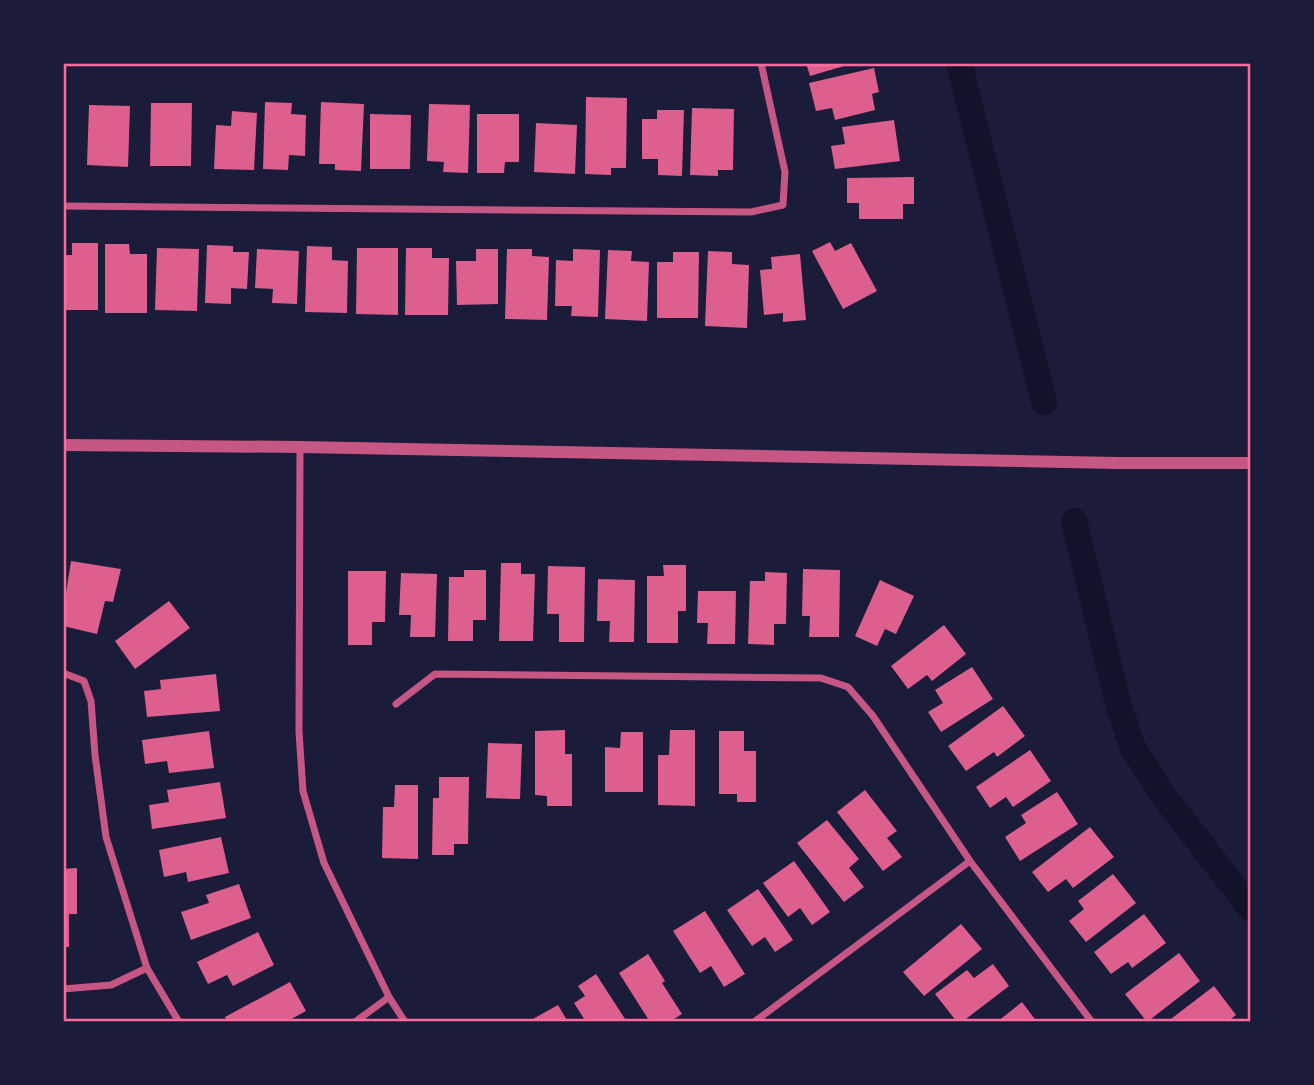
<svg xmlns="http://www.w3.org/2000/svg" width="1314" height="1085" viewBox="0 0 1314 1085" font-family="'Alegreya Sans',sans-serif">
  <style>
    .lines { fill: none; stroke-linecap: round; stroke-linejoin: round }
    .canal { stroke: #12122b; stroke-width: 26 }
    .building { fill: #dd5f8e }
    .minor { stroke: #c65784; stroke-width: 7 }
    .tertiary { stroke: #c65784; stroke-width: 12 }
    .neatline { fill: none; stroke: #ff6b9d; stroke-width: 2.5 }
  </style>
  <rect width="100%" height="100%" fill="#1b1b3a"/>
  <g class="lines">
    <path class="canal" d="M959,63L1044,402
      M1074,521L1118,703L1132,746L1163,795L1251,909"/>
  </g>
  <path class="building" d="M806,63H851V64L810,76Z
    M874,68L879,92L872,94L875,110L835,120L832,108L816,111L809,83Z
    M586,97L627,98L626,168H611V175L585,174Z
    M265,102L292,103L291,114L306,115L305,156L289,155L288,170L263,169Z
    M321,102L364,104L361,171L335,170V164H319Z
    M151,103H192L191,166H150Z
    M429,104L470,105L468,173L443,172L444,162L427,161Z
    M89,105L130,106L128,167L87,165Z
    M692,108L734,109L733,170H718V176L690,175Z
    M657,110H684L682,176L658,175V159H642V119H657Z
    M232,111L257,113L254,170L214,169L216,125L231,126Z
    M370,114L411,115L410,169H370Z
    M477,114H519V162H505L504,173H477Z
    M894,120L900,161L835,169L831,146L845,144L842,127Z
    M536,123L577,125L575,174L534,172Z
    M914,177V204H903V219H859V203H847V178Z
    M830,242L835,251L851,243L877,291L843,309L812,251Z
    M72,243H98V310H63V255H72Z
    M105,244H129L130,254H147V313H105Z
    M207,245L233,246V252H249L247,289L231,288V304L205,303Z
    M307,246L332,247V260L348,261L347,313L305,312Z
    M157,248L199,249L197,311L155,310Z
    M357,248H398V315L356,314Z
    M406,248H432V258H449L448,315H405Z
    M257,249L299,251L297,304L272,303L273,289L255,288Z
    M476,249H498V304L457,305L456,261H476Z
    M507,249H532V256L549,257L547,320L505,319Z
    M573,249L600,250L598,317L571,316L572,306H555L556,260L573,261Z
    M608,250L632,251L631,261L649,262L647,321L605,319Z
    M708,251L732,252V264L749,265L747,328L705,326Z
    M673,252H699L698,318H657V262H673Z
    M800,254L806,320L783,322V313L764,315L760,270L772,269L771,257Z
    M71,561L121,569L113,602L105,601L97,634L63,626V612Z
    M501,563H521V574H535L533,641H499Z
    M663,565H686V611H678V643H647V576H664Z
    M548,566L585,567L584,642H559V614H547Z
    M803,569L840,570L839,637H809L810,616H802Z
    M464,570H486V620H473V641H448L449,577H464Z
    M348,571H386L385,622H372V645H348Z
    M765,572L787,573L786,624H774V645L748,644L750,581H765Z
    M401,573L437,574L435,637H410L411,615H399Z
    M598,579L635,580L634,642H609L610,621H597Z
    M880,580L914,596L896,634L885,629L877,646L855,636Z
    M698,591H736L735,644H707L708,623H697Z
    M169,601L190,628L135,669L115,641Z
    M944,625L966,654L932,681L927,675L908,689L891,666Z
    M972,667L993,699L941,732L928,712L943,703L935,690Z
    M216,674L220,711L147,717L144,691L161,689L160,680Z
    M1003,706L1025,736L997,757L994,752L966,771L948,746Z
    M565,730V754H572V806H547V796L535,795V731Z
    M670,730H695V806L658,805V755H669Z
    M209,731L214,768L169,773L167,761L145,764L142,740Z
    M719,731H744V751H756V802H737V794H719Z
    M621,732H643V792H605V747L620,748Z
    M488,743L522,744L520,799L486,798Z
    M1030,750L1051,781L1013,807L1006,797L990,808L976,787Z
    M439,777H469L468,844H454V855H432L433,798H439Z
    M220,782L226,818L152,829L149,805L169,802L167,790Z
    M395,785H418V859L382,858L383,807H394Z
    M865,790L897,831L887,838L902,857L883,871L837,812Z
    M1057,792L1078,824L1020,861L1005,837L1026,823L1021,815Z
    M827,820L859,859L849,868L864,887L844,902L797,843Z
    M1090,827L1114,857L1073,888L1066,879L1048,892L1032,872Z
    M221,837L229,873L188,882L186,872L164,877L159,850Z
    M794,861L830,912L812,925L800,908L788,917L763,883Z
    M77,868V914H69V947H63V869Z
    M1113,874L1136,903L1086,942L1069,921L1084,909L1078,901Z
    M239,884L251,918L191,940L181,912L209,903L206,895Z
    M758,889L793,940L775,952L765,937L752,946L727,910Z
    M705,911L745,974L724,987L711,966L700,973L673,931Z
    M1144,914L1166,943L1132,968L1128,962L1111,974L1094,952Z
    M961,924L982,949L924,996L903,972Z
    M258,932L274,965L233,986L227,975L208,984L197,962Z
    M1179,953L1200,981L1147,1022L1125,994Z
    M648,954L665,981L662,983L682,1014L669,1022H650L619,973Z
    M993,964L1009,986L962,1022H957L935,994L967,970L974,978Z
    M596,974L627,1022H586L574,1003L585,996L578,986Z
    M290,982L306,1011L286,1022H227L225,1017Z
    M1214,986L1236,1015L1227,1022H1167Z
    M1022,1002L1037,1022H997Z
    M558,1005L568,1022H532L531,1020Z"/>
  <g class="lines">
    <path class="minor" d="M63,206L751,212L783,205L785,172L761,63
      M300,447L299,732L303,791L324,863L389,997L405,1022
      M63,673L84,681L91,701L95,755L106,837L147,968L179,1022
      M396,704L435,674L821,678L848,687L873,716L970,861L1092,1022
      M63,989L111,985L147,968
      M355,1022L389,997
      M754,1022L970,861"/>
    <path class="tertiary" d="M63,445L300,447L1117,463H1251"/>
  </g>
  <rect width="1314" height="1085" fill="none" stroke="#1b1b3a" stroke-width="130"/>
  <rect x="65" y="65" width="1184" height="955" class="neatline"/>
</svg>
